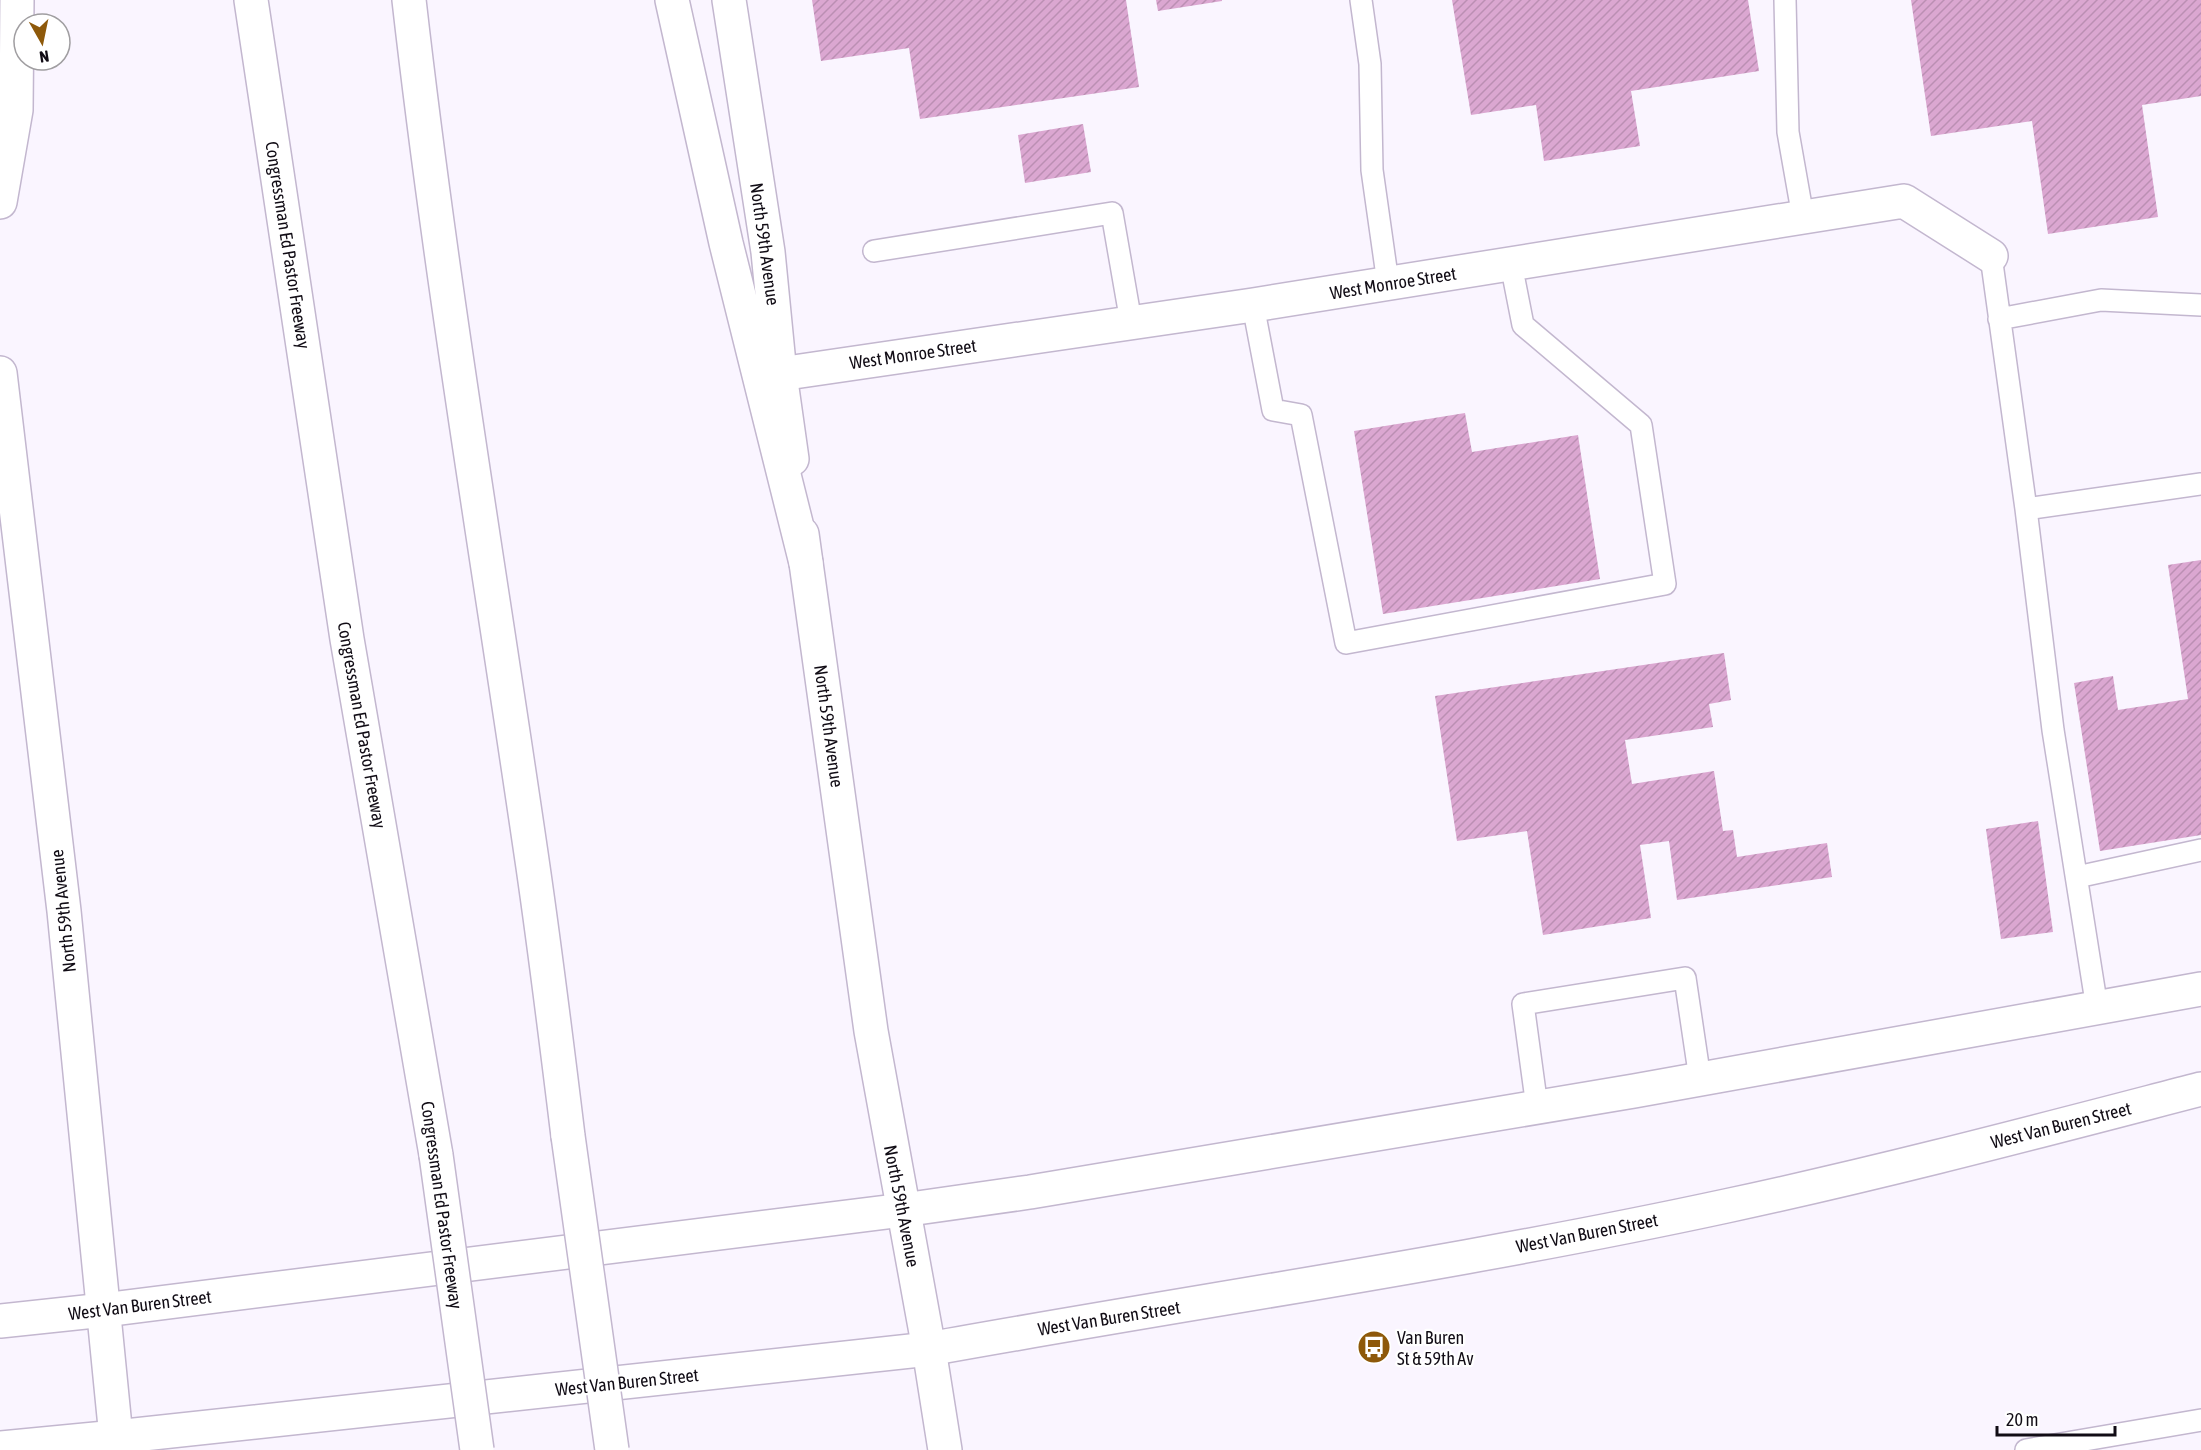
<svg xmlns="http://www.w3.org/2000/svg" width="2201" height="1450" viewBox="0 0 2201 1450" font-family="'Asap Condensed',sans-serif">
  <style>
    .building { fill: url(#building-hatch) }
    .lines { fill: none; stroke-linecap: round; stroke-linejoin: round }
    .lane-casing { stroke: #c3b7cf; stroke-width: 24 }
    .street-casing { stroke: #c3b7cf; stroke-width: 36 }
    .secondary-casing { stroke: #c3b7cf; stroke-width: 36 }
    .primary-casing { stroke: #c3b7cf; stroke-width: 36 }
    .highway-casing { stroke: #c3b7cf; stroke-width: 36 }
    .lane { stroke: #fff; stroke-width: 21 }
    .street { stroke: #fff; stroke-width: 33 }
    .secondary { stroke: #fff; stroke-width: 33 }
    .primary { stroke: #fff; stroke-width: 33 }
    .highway { stroke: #fff; stroke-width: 33 }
    .highway-bridge-casing { stroke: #c3b7cf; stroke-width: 36; stroke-linecap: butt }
    .highway-bridge { stroke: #fff; stroke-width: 33 }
    .labels { text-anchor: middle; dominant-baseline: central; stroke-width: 4.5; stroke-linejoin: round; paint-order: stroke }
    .street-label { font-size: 18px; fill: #110c15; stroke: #fff }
    .poi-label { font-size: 18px; fill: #110c15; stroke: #fff; text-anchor: start }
  </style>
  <defs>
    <pattern id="building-hatch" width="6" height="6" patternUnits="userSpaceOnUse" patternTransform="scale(1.5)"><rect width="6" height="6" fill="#dba7d1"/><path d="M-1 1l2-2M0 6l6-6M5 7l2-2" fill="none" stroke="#bb8fb3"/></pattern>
  </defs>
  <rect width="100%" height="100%" fill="#faf5ff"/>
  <path class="building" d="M812,0H1126L1139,87L920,119L909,48L821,61Z
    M1156,0H1222V1L1158,11Z
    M1452,0H1748L1759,71L1631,91L1640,146L1544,161L1536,105L1471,115Z
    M1911,0H2201V96L2142,105L2158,217L2048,234L2032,121L1931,136Z
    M1083,124L1091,172L1025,183L1018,135Z
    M1465,413L1472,452L1578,435L1600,579L1383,614L1354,431Z
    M2201,560V835L2100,851L2074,683L2113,676L2118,710L2188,699L2168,565Z
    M1724,653L1731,700L1709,704L1713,727L1625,740L1632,784L1714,771L1723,831L1733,830L1737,857L1827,843L1832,877L1677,900L1669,841L1640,845L1651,918L1543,935L1527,831L1457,841L1435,696Z
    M2038,821L2053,932L2001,939L1986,829Z"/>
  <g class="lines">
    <g class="lane-casing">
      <path id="lane" d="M1361,0L1370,64L1372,170L1388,283
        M1785,0L1788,132L1803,217
        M874,251L1112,213L1131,322
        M1991,256L2026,509L2201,484
        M1253,305L1273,410L1301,415L1346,643L1665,584L1641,425L1523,325L1511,264
        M1999,319L2101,300L2201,305
        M2026,509L2053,730L2097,1008
        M2077,877L2201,850
        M1537,1107L1523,1004L1685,978L1700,1079
        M2026,1450L2201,1420"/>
    </g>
    <g class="street-casing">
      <path id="street" d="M780,374L1253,305L1904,201L1991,256"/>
    </g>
    <g class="secondary-casing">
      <path id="secondary" d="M729,0L768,252L780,374L792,459
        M0,373L64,911L116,1437L121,1450
        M802,534L871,1031L929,1349L945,1450"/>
    </g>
    <g class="primary-casing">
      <path id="primary" d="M0,1321L104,1310L903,1210L1030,1192L1634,1091L2201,989
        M0,1448L116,1437L929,1349C1194,1301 1462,1263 1726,1206C1885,1172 2043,1130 2201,1089"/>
    </g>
    <g class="highway-casing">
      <path id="highway" d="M251,0L347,639L436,1155
        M409,0C442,290 491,578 533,867C546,957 557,1046 568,1136
        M672,0L726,243L806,563
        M0,202L16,110L17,0"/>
    </g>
    <use href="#lane" class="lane"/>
    <use href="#street" class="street"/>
    <use href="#secondary" class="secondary"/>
    <use href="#primary" class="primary"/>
    <use href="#highway" class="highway"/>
    <g class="highway-bridge-casing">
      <path id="highway-bridge" d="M568,1136L612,1450
        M436,1155L477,1450"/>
    </g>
    <use href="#highway-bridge" class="highway-bridge"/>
  </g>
  <defs>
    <g id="bus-disc" transform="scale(1.725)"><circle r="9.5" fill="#8e590a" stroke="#fff"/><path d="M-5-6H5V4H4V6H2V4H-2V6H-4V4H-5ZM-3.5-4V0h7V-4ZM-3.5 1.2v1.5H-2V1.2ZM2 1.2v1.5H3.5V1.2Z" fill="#fff"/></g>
  </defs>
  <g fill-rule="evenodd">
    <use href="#bus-disc" x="1374" y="1347"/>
  </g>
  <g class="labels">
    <g class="street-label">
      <text transform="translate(765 244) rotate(82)">North 59th Avenue</text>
      <text transform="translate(288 245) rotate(81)">Congressman Ed Pastor Freeway</text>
      <text transform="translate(1393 283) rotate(-9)">West Monroe Street</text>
      <text transform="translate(913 354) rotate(-8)">West Monroe Street</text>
      <text transform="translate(362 725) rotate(80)">Congressman Ed Pastor Freeway</text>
      <text transform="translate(829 726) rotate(82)">North 59th Avenue</text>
      <text transform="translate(63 911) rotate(-96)">North 59th Avenue</text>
      <text transform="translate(2061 1125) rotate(-14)">West Van Buren Street</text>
      <text transform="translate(442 1205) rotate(82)">Congressman Ed Pastor Freeway</text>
      <text transform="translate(902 1206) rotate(79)">North 59th Avenue</text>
      <text transform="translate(1587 1233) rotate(-11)">West Van Buren Street</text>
      <text transform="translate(140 1305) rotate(-7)">West Van Buren Street</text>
      <text transform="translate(1109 1318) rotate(-9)">West Van Buren Street</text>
      <text transform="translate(627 1382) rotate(-6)">West Van Buren Street</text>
    </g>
    <g class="poi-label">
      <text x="1397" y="1337">Van Buren<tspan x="1397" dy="21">St &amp; 59th Av</tspan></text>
    </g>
  </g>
  <g transform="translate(42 42) rotate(171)"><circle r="28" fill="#ffffff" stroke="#a09ea1" stroke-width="1.5"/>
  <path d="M0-4.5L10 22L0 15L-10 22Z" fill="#8e590a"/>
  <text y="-9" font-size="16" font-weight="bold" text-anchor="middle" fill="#110c15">N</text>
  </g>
  <path d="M1997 1426v9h118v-9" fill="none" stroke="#110c15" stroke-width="3"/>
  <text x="2006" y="1426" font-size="18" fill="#110c15" stroke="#ffffff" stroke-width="4.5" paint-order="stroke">20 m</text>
</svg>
